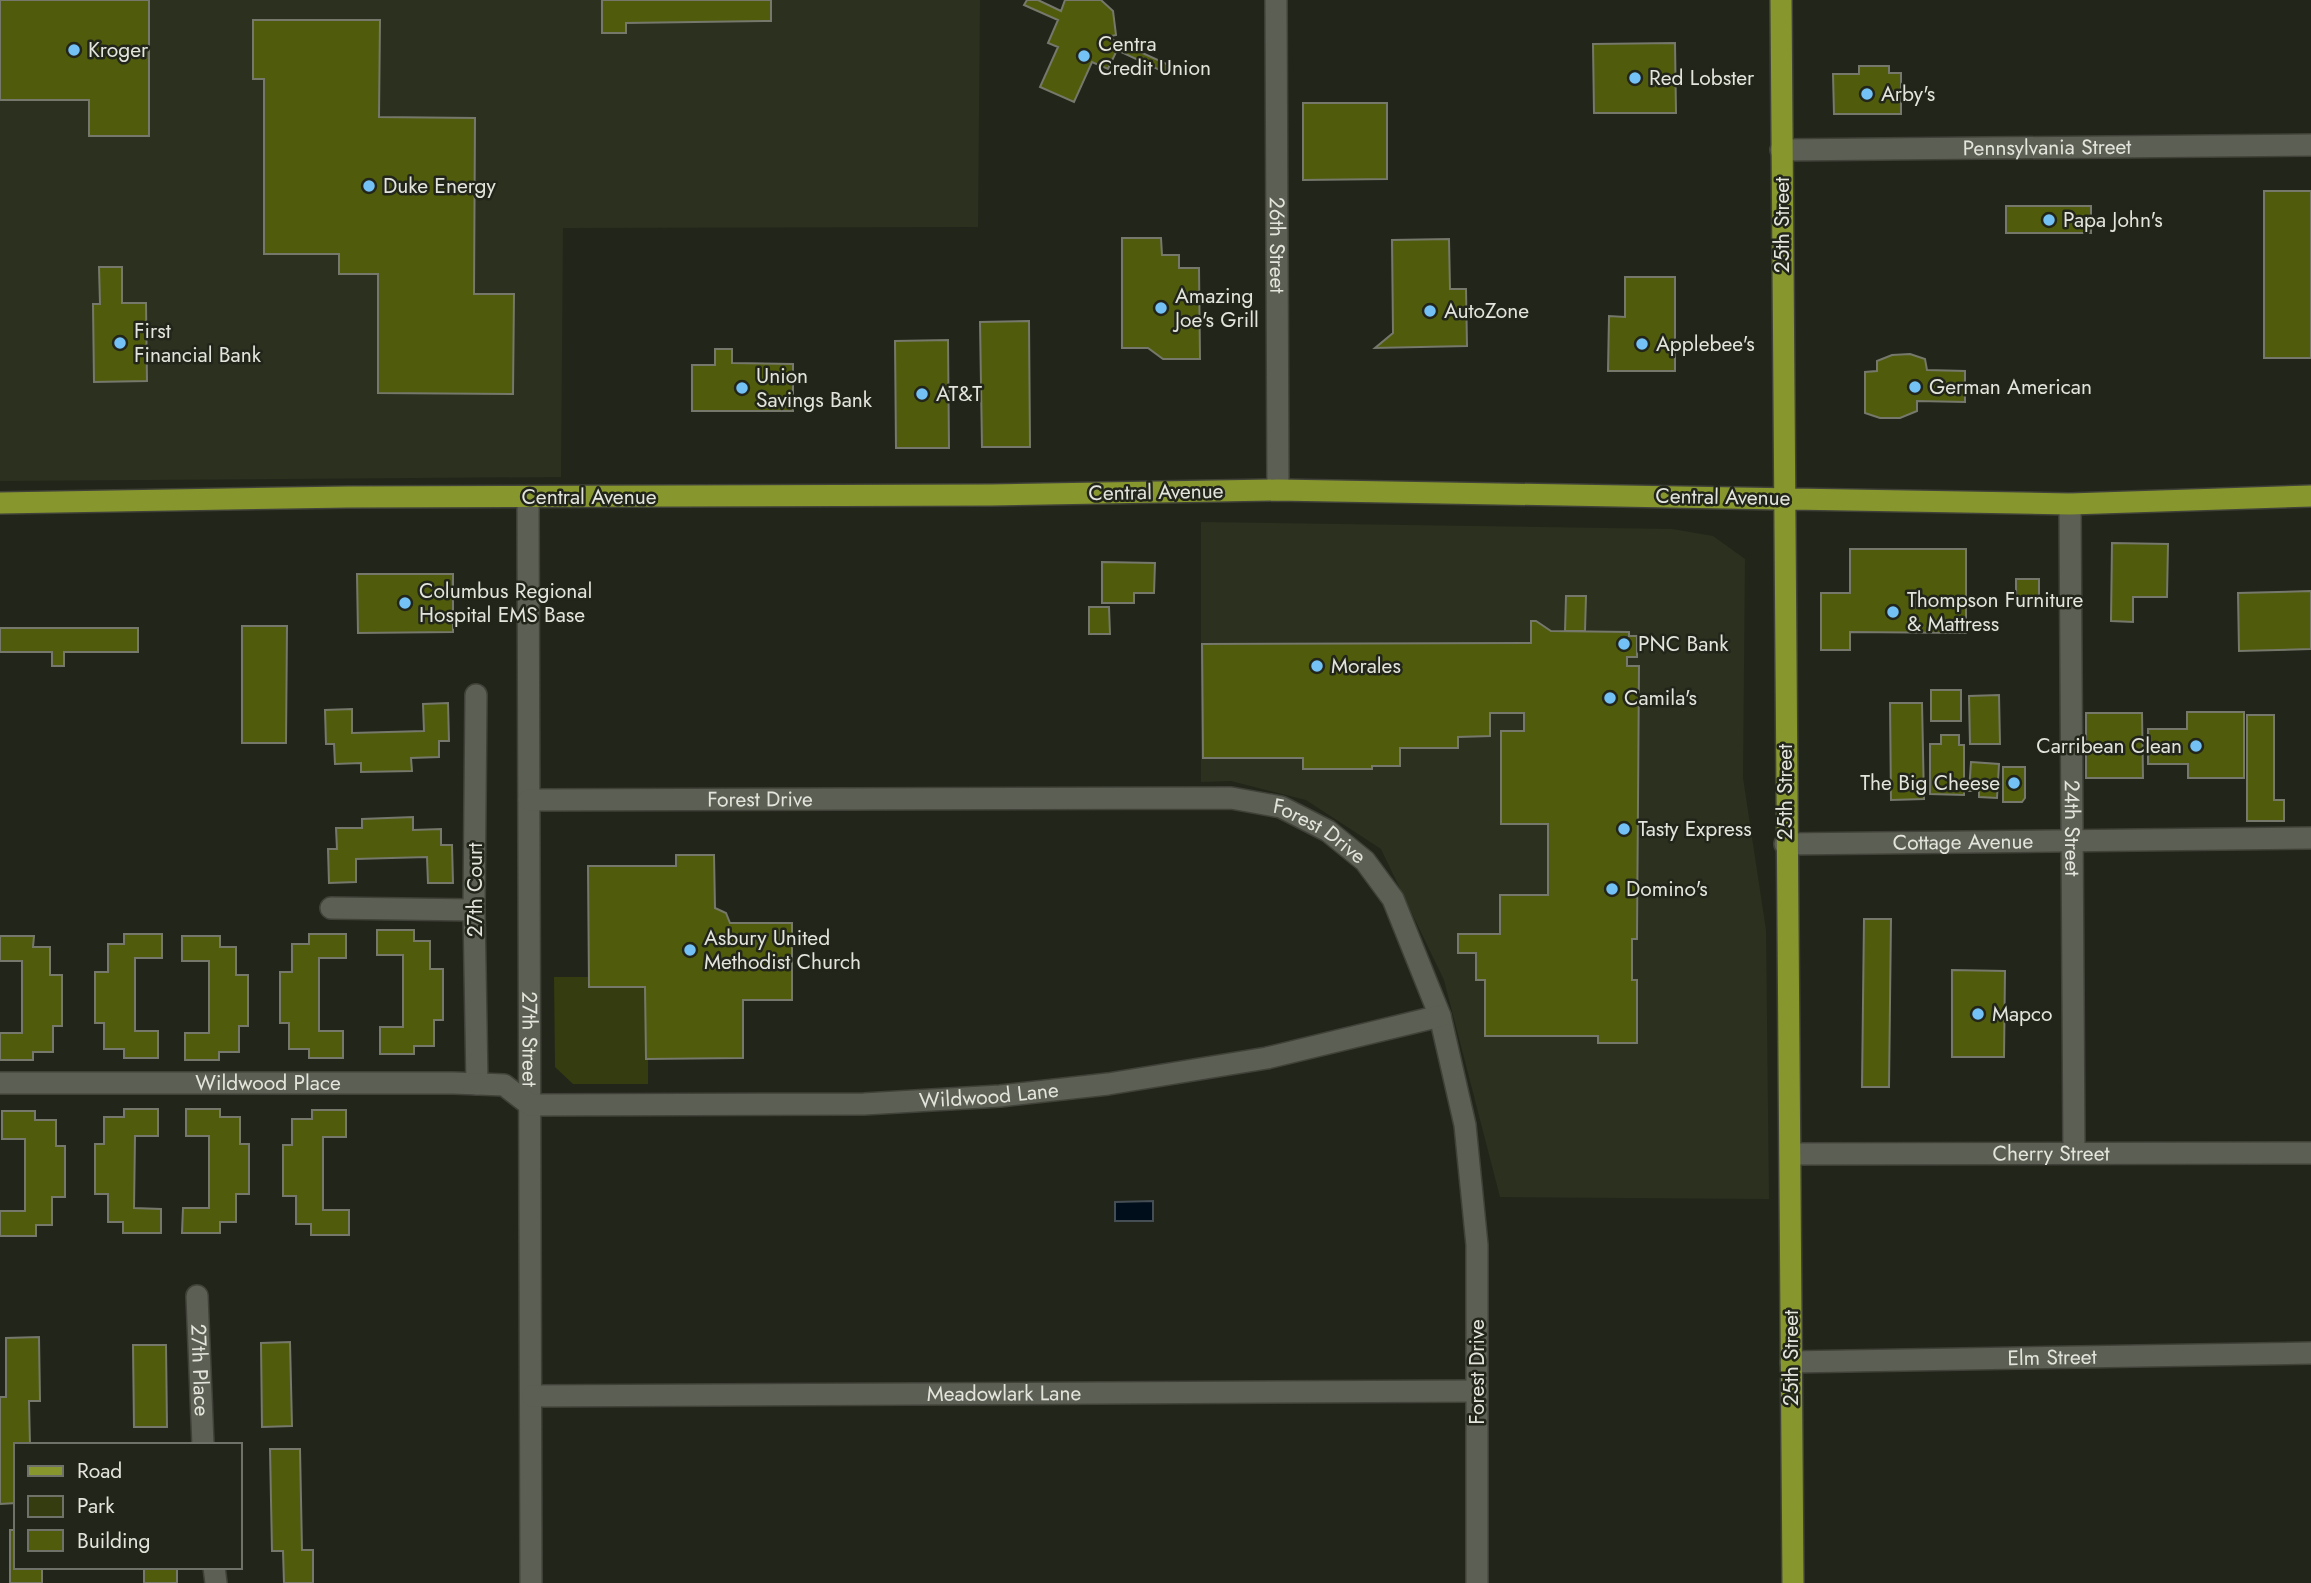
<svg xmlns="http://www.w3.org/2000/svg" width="2311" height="1583" viewBox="0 0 2311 1583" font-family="Jost,sans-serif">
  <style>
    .built { fill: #2c301f }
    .green { fill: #353c0f }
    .water { fill: #000d1a; stroke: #444e54; stroke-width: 2 }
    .building { fill: #505c0c; stroke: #75786b; stroke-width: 2 }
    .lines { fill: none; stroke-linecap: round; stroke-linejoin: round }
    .minor-casing { stroke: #404239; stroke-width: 24 }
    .major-casing { stroke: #404239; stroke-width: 24 }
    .minor { stroke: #5c5f53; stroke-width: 21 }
    .major { stroke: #88972d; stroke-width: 21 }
    .poi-dot { fill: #73c1f5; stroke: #22251a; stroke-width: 2.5 }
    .labels { text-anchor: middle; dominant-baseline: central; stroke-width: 5; stroke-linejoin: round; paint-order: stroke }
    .poi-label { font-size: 21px; fill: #e3e5dd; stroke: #22251a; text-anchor: start }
    .street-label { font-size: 21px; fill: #e3e5dd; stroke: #22251a }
  </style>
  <rect width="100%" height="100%" fill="#22251a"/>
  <path class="built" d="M0,0H980L978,227L563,228L561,477L0,481Z
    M1201,522L1672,529L1713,536L1745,559L1743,778L1766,930L1769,1199L1500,1197L1444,980L1381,849L1306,800L1231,781L1201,782Z"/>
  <path class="green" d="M554,977H588L589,987H645L646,1059H648V1084H573L555,1067Z"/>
  <path class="water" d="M1153,1201V1221H1115V1202Z"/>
  <path class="building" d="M0,0H149V136H89V100H0Z
    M602,0H771V21L626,23V33H602Z
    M1027,0H1038L1061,11L1065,0H1101L1113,11L1116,35L1107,37L1169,65L1166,73L1117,50L1108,69L1092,62L1074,102L1040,87L1058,47L1048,43L1058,20L1024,5Z
    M253,20H380L379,117L475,118L474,294H514L513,394L378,393V274H339V254H264V79H253Z
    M1675,43L1676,113H1594L1593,44Z
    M1859,66H1889V73H1901V114H1834L1833,74H1859Z
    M1303,103H1387V179L1303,180Z
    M2264,191H2311V358H2264Z
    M2006,206H2091V233H2006Z
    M1122,238H1161L1162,255H1179V268H1199L1200,359H1163L1148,348H1122Z
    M1449,239L1450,289H1466L1467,346L1375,348L1393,333L1392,240Z
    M99,267H122V303H146L147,381L94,382L93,304H100Z
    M1625,277H1675V371H1608L1609,316L1625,317Z
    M1029,321L1030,447H982L980,322Z
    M948,340L949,448H896L895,341Z
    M715,349H732V363L793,364V411H692V365H715Z
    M1910,354L1925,359L1927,370L1965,371V402L1917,401V411L1900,418H1880L1865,413V372L1877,371V361L1892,355Z
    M2112,543L2168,544L2167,597H2133V622L2111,621Z
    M1850,549H1966V633L1850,632V650H1821V593H1850Z
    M1102,562L1155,563L1154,593H1134V603H1102Z
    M357,574H453V632L358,633Z
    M2016,579H2039V600H2016Z
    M2311,591V649L2239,651L2238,593Z
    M1566,596H1586L1585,631H1565Z
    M1089,607H1109L1110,634H1089Z
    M1531,621H1536L1551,631L1629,632V636H1637V657H1627V666H1639L1637,939H1632V980H1637V1043H1598V1036H1485V980H1476V953H1458V934H1500V895H1548V824H1501V731H1524V713H1490V736L1458,737V748H1400V766H1372V769H1303V758H1203L1202,644L1531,643Z
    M242,626H287L286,743H242Z
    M0,628H138V652H64V666H52V652H0Z
    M1931,690H1961V721H1931Z
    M1999,695L2000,744H1970L1969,696Z
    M448,703L449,741H439V757L411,758L412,771L361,772V763L335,764L334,744H326L325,710L352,709V733L424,731L423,704Z
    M1890,703H1922L1924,799L1891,800Z
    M2187,712H2244V778H2188V764H2148V729H2187Z
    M2086,713H2142L2143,778H2086Z
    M2247,715H2274V800H2284V821H2247Z
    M1941,735H1959V745H1964V795L1930,794V744H1941Z
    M1971,762L1999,764L1997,798L1979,797V791H1969Z
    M2003,767H2025V798L2022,802H2003Z
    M413,817V830L441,829V845H452L453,883H428L427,857L356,859V882L329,883L328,849H337L336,828H362V819Z
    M676,855H714L715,908L726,913L730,923H792V1000H743V1058L646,1059L645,987H589L588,866H676Z
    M1864,919H1891L1889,1087H1862Z
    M377,930H414V941H430V969H443V1020H434V1046H414V1054H380V1027H403V955H377Z
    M124,934H162V958H135V1031H158V1058H124V1049H104V1023H95V972H108V944H124Z
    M309,934H346V958H319V1031H343V1058H309V1049H289V1023H280V972H292V944H309Z
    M0,936H34L33,947H50V975H62V1026H53V1052H33V1060H0V1033H22V961H0Z
    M182,936H220V947H236V975H248V1026H239V1052H219V1060H185V1033H209V961H182Z
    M1952,970L2005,971L2004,1057H1952Z
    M124,1109H158V1136H135L134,1208L161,1209V1233H123V1222H108V1194H95V1144H104V1117H124Z
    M186,1109H220V1117H240V1144H249V1194H236V1222H220V1233H182L183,1208H209V1136H186Z
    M312,1110H346V1137H323V1210H349V1235H311V1224H296V1196H283V1145H292V1119H312Z
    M2,1111H35V1120H56V1146H65V1197H52V1225H36V1236H0V1211H25V1139H2Z
    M39,1337L40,1401H29L30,1445H16V1503L0,1504V1397H6V1338Z
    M290,1342L292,1426L262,1427L261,1343Z
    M133,1345H166L167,1427H134Z
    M270,1449H300L302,1550H313V1583H284L283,1551H272Z
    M10,1530H16V1567H42V1583H10Z
    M144,1567H177V1583H144Z"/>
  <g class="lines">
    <g class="minor-casing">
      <g id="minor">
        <path id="s1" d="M1276,0L1278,490"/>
        <path id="s2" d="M1781,150L2311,145"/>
        <path id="s3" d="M528,497L531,1583"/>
        <path id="s4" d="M2070,504L2074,1153"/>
        <path d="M476,695L474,910L477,1084"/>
        <path id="s5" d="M529,800L1231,798L1281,807L1328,831L1365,861L1393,899L1440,1016L1465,1125L1477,1245V1583"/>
        <path id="s6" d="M1785,844L2311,838"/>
        <path d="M331,908L474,910"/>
        <path id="s7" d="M0,1083H454L504,1085L530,1105L864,1104L1000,1096L1108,1084L1267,1058L1440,1016"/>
        <path id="s8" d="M1790,1154L2311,1153"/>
        <path id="s9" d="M197,1296L203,1445"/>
        <path id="s10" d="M1791,1362L2311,1353"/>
        <path id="s11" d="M532,1396L1477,1391"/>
        <path d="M214,1567L216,1583"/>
      </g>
    </g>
    <g class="major-casing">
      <path id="major" d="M1781,0L1793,1583
        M0,503L348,497L991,495L1278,490L2070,504L2311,496"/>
    </g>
    <use href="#minor" class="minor"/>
    <use href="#major" class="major"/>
  </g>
  <g class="poi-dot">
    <circle cx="74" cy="50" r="7"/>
    <circle cx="1084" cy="56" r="7"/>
    <circle cx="1635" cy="78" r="7"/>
    <circle cx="1867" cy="94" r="7"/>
    <circle cx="369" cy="186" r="7"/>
    <circle cx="2049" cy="220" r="7"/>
    <circle cx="1161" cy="308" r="7"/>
    <circle cx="1430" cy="311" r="7"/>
    <circle cx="120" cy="343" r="7"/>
    <circle cx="1642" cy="344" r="7"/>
    <circle cx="1915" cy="387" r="7"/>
    <circle cx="742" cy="388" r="7"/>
    <circle cx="922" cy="394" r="7"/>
    <circle cx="405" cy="603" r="7"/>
    <circle cx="1893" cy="612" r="7"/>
    <circle cx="1624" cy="644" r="7"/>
    <circle cx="1317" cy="666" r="7"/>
    <circle cx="1610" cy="698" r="7"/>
    <circle cx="2196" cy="746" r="7"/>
    <circle cx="2014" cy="783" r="7"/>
    <circle cx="1624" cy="829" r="7"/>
    <circle cx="1612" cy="889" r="7"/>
    <circle cx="690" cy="950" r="7"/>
    <circle cx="1978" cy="1014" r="7"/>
  </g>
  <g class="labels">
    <g class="poi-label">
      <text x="1098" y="44">Centra<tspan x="1098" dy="24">Credit Union</tspan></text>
      <text x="88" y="50">Kroger</text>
      <text x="1649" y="78">Red Lobster</text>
      <text x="1881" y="94">Arby's</text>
      <text x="383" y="186">Duke Energy</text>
      <text x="2063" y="220">Papa John's</text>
      <text x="1175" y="296">Amazing<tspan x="1175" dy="24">Joe's Grill</tspan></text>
      <text x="1444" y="311">AutoZone</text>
      <text x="134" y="331">First<tspan x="134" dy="24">Financial Bank</tspan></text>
      <text x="1656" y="344">Applebee's</text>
      <text x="756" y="376">Union<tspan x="756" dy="24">Savings Bank</tspan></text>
      <text x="1929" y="387">German American</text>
      <text x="936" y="394">AT&amp;T</text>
      <text x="419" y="591">Columbus Regional<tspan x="419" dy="24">Hospital EMS Base</tspan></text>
      <text x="1907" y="600">Thompson Furniture<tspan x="1907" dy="24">&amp; Mattress</tspan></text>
      <text x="1638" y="644">PNC Bank</text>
      <text x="1331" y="666">Morales</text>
      <text x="1624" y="698">Camila's</text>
      <text x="2182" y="746" text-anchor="end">Carribean Clean</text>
      <text x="2000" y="783" text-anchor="end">The Big Cheese</text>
      <text x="1638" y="829">Tasty Express</text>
      <text x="1626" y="889">Domino's</text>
      <text x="704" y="938">Asbury United<tspan x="704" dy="24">Methodist Church</tspan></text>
      <text x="1992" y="1014">Mapco</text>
    </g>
    <g class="street-label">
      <text stroke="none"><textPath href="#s2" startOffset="266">Pennsylvania Street</textPath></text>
      <text transform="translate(1782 225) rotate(-90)">25th Street</text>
      <text stroke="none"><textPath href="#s1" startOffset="245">26th Street</textPath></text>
      <text transform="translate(1156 492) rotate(-1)">Central Avenue</text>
      <text x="589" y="497">Central Avenue</text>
      <text transform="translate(1723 497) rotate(1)">Central Avenue</text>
      <text transform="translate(1785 792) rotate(-90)">25th Street</text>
      <text stroke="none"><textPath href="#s5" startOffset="231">Forest Drive</textPath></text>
      <text stroke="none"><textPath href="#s4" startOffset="324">24th Street</textPath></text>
      <text stroke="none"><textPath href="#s5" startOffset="798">Forest Drive</textPath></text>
      <text stroke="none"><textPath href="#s6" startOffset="178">Cottage Avenue</textPath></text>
      <text transform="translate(475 890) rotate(-90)">27th Court</text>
      <text stroke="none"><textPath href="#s3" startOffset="542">27th Street</textPath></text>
      <text stroke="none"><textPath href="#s7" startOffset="268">Wildwood Place</textPath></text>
      <text stroke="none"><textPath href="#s7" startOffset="996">Wildwood Lane</textPath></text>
      <text stroke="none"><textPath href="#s8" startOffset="261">Cherry Street</textPath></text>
      <text stroke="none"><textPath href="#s10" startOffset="261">Elm Street</textPath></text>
      <text transform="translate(1791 1358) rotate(-90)">25th Street</text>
      <text stroke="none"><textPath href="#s9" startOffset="74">27th Place</textPath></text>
      <text transform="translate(1477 1372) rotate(-90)">Forest Drive</text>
      <text stroke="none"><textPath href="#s11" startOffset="472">Meadowlark Lane</textPath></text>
    </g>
  </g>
  <rect x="14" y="1443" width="228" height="126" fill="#22251a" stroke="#6f7268" stroke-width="2"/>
  <rect x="28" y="1466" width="35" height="10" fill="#88972d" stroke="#6f7268" stroke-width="2"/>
  <text x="77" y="1478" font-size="21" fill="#e3e5dd">Road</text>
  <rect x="28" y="1496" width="35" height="21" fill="#353c0f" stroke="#6f7268" stroke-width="2"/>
  <text x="77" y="1513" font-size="21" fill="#e3e5dd">Park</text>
  <rect x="28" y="1530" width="35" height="21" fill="#505c0c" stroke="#6f7268" stroke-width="2"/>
  <text x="77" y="1548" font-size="21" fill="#e3e5dd">Building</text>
</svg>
